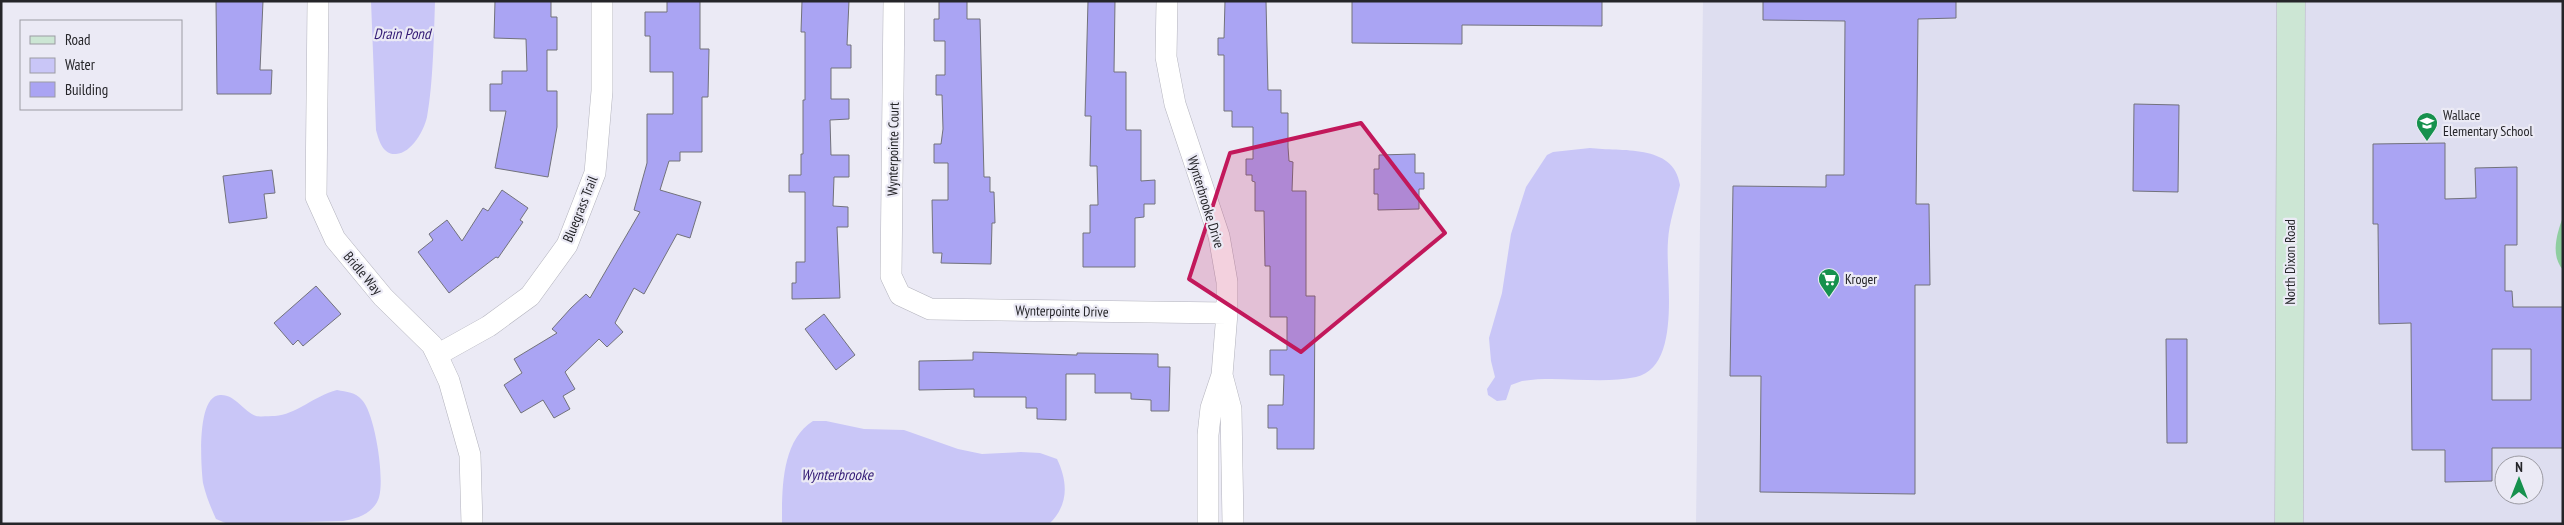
<svg xmlns="http://www.w3.org/2000/svg" width="2564" height="525" viewBox="0 0 2564 525" font-family="'PT Sans Narrow',sans-serif">
  <style>
    .built { fill: #dedef0; fill-rule: evenodd }
    .green { fill: #8fcea0 }
    .water { fill: #c9c6f7 }
    .building { fill: #aaa4f3; stroke: #72727b; fill-rule: evenodd }
    .lines { fill: none; stroke-linecap: round; stroke-linejoin: round }
    .street-casing { stroke: #b3b3bd; stroke-width: 22 }
    .secondary-casing { stroke: #b3b3bd; stroke-width: 29 }
    .street { stroke: #fff; stroke-width: 21 }
    .secondary { stroke: #cce6d4; stroke-width: 28 }
    .marked { fill: #c2185b; fill-opacity: 0.2; stroke: #c2185b; stroke-width: 4; stroke-linejoin: round }
    .labels { text-anchor: middle; dominant-baseline: central; stroke-width: 4.5; stroke-linejoin: round; paint-order: stroke }
    .poi-label { font-size: 14px; fill: #252529; stroke: #ebeaf5; text-anchor: start }
    .street-label { font-size: 14px; fill: #252529; stroke: #ebeaf5 }
    .water-label { font-size: 15px; font-style: italic; fill: #321974; stroke: #ebeaf5 }
  </style>
  <rect width="100%" height="100%" fill="#ebeaf5"/>
  <path class="built" d="M1703,1H2563V524H1696ZM2504,465H2534V495H2504Z"/>
  <path class="green" d="M2563,217V270C2550,255 2557,233 2563,217Z"/>
  <path class="water" d="M371,1H435C434,35 433,85 427,117C424,130 412,153 396,154C383,155 379,141 376,130Z
    M1590,148C1620,152 1674,143 1680,185C1676,203 1669,222 1668,241C1665,275 1683,366 1636,377C1599,385 1559,375 1522,381L1511,385L1506,400L1497,401L1488,395L1487,389L1495,377L1491,361L1489,338L1502,293L1511,234L1526,187L1547,155L1553,152Z
    M337,390C347,392 355,392 362,400C375,413 386,483 378,500C372,514 356,519 343,521L228,524L216,519C211,508 206,496 203,483C201,467 196,396 220,395C235,394 243,411 256,416C260,417 270,416 275,416C295,415 314,396 337,390Z
    M813,421H826L864,429L904,430L958,449L982,454L1021,452L1040,453L1057,459C1068,482 1069,505 1049,524H782C782,490 781,441 813,421Z"/>
  <path class="building" d="M216,1H263L260,70H272L271,94H217Z
    M495,1H551V17H557V50H547V91H557V127L548,177L495,168L506,111H490V84H502V71H527L526,39L494,38Z
    M667,1H700V49H709L708,97H702V152H680V161H669L660,190L701,202L690,238L677,234L644,294L634,288L615,323L623,332L607,347L599,339L565,372L575,389L563,396L570,409L554,418L543,400L521,413L504,385L522,373L514,359L557,333L552,329L571,308L586,294L590,298L640,212L634,210L647,163V114H673V72H650V36H645V12H667Z
    M802,1H849L847,45H851V68H831V99H849V119L830,120L831,155H849V177H834L833,206L848,207V227H837L840,298L792,299V283H796V262H805V192H789V175H801V154H803V100H805V32H801Z
    M939,1H967V19H980L984,177H990V192H994L995,223H992L991,264L941,263L942,253H933L932,200H948V163H934V144H941L943,129L942,95H936V75H945V41H934V19H939Z
    M1088,1H1115L1114,72H1126V130H1141V181L1155,180V204H1144V217L1135,218V267H1083V233H1090V205H1098L1097,166H1090L1091,116H1085Z
    M1225,1H1266L1268,90H1281V113H1288V147L1289,161L1293,162L1292,191H1306V296H1315L1314,449H1277V428H1268V405H1283L1284,375H1270V350H1287V317H1270V266H1265L1264,211H1255V182L1252,181V175H1246V159H1253V127H1232V111H1224V55H1218V38H1224Z
    M1352,1H1602V26L1462,25V44L1352,43Z
    M1763,1H1956V18L1918,19L1916,204H1929L1930,285H1915V494L1760,492L1761,376H1730L1733,186L1826,187V175H1844L1845,21L1763,20Z
    M2134,104L2179,105L2178,192L2133,191Z
    M2445,143V199L2476,198L2475,168L2517,167V245H2505V291H2512L2513,307H2563V448H2492V481L2445,482V450H2412L2411,323L2379,324L2378,224H2373V144ZM2492,349H2531V400H2492Z
    M1415,154V173H1424V189H1419V209L1378,210V194H1374V169H1379V155Z
    M272,170L275,193L264,194L267,218L229,223L223,176Z
    M502,190L528,208L520,220L523,222L498,258L496,257L449,293L418,252L433,240L429,234L447,220L462,241L483,208L488,211Z
    M316,286L341,314L303,346L298,340L293,345L274,323Z
    M824,314L855,355L836,370L805,329Z
    M2166,339H2187V443H2167Z
    M973,352L1077,355V353L1158,354V367H1170L1169,411H1151V400L1131,399V393H1095V374H1066V420L1037,419V408H1026V397H974V389L919,390V361L973,360Z"/>
  <g class="lines">
    <g class="street-casing">
      <path id="street" d="M318,1L316,197L335,239L383,297L432,345L437,355L449,381L470,455L472,524
        M894,1L891,276L900,295L930,309L1227,313
        M1167,1L1166,57L1175,104L1219,236L1227,282V313L1222,375L1231,409L1233,524
        M437,355L489,326L530,296L567,245L595,173L602,91V1
        M1208,524V435L1211,408L1222,375"/>
    </g>
    <g class="secondary-casing">
      <path id="secondary" d="M2289,524L2291,1"/>
    </g>
    <use href="#street" class="street"/>
    <use href="#secondary" class="secondary"/>
  </g>
  <path class="marked" d="M1361,123L1445,233L1301,352L1189,279L1230,153Z"/>
  <defs>
    <g id="school-pin" transform="scale(1.125)"><path d="M0 17L-7.5 6A9.5 9.5 0 1 1 7.5 6Z" fill="#16914d" stroke="#ebeaf5"/><path d="M0-5L7-2L0 1L-7-2ZM-4 1L0 2.5L4 1V4Q0 6-4 4Z" fill="#fff"/></g>
    <g id="supermarket-pin" transform="scale(1.125)"><path d="M0 17L-7.5 6A9.5 9.5 0 1 1 7.5 6Z" fill="#16914d" stroke="#ebeaf5"/><path d="M-6-5.5h2.5l.6 2H6L4.5 2H-2.5L-4.4-4H-6ZM-1.5 3.2a1.3 1.3 0 1 0 .1 0ZM3 3.2a1.3 1.3 0 1 0 .1 0Z" fill="#fff"/></g>
  </defs>
  <g fill-rule="evenodd">
    <use href="#school-pin" x="2427" y="123"/>
    <use href="#supermarket-pin" x="1829" y="279"/>
  </g>
  <g class="labels">
    <g class="poi-label">
      <text x="2443" y="115">Wallace<tspan x="2443" dy="16">Elementary School</tspan></text>
      <text x="1845" y="279">Kroger</text>
    </g>
    <g class="street-label">
      <text transform="translate(893 149) rotate(-89)">Wynterpointe Court</text>
      <text transform="translate(1206 202) rotate(73)">Wynterbrooke Drive</text>
      <text transform="translate(580 209) rotate(-68)">Bluegrass Trail</text>
      <text transform="translate(2290 262) rotate(-90)">North Dixon Road</text>
      <text transform="translate(363 273) rotate(50)">Bridle Way</text>
      <text transform="translate(1062 311) rotate(1)">Wynterpointe Drive</text>
    </g>
    <g class="water-label">
      <text x="402" y="33">Drain Pond</text>
      <text x="837" y="474">Wynterbrooke</text>
    </g>
  </g>
  <rect width="2564" height="525" fill="none" stroke="#252529" stroke-width="5"/>
  <rect x="20" y="20" width="162" height="90" fill="#ebeaf5" stroke="#9c9ba3"/>
  <rect x="30" y="36" width="25" height="8" fill="#cce6d4" stroke="#9c9ba3"/>
  <text x="65" y="45" font-size="15" fill="#252529">Road</text>
  <rect x="30" y="58" width="25" height="15" fill="#c9c6f7" stroke="#9c9ba3"/>
  <text x="65" y="70" font-size="15" fill="#252529">Water</text>
  <rect x="30" y="82" width="25" height="15" fill="#aaa4f3" stroke="#9c9ba3"/>
  <text x="65" y="95" font-size="15" fill="#252529">Building</text>
  <g transform="translate(2519 480)"><circle r="24" fill="#ebeaf5" stroke="#9c9ba3"/>
  <path d="M0-4L9 19L0 12L-9 19Z" fill="#16914d"/>
  <text y="-8" font-size="14" font-weight="bold" text-anchor="middle" fill="#252529">N</text>
  </g>
</svg>
